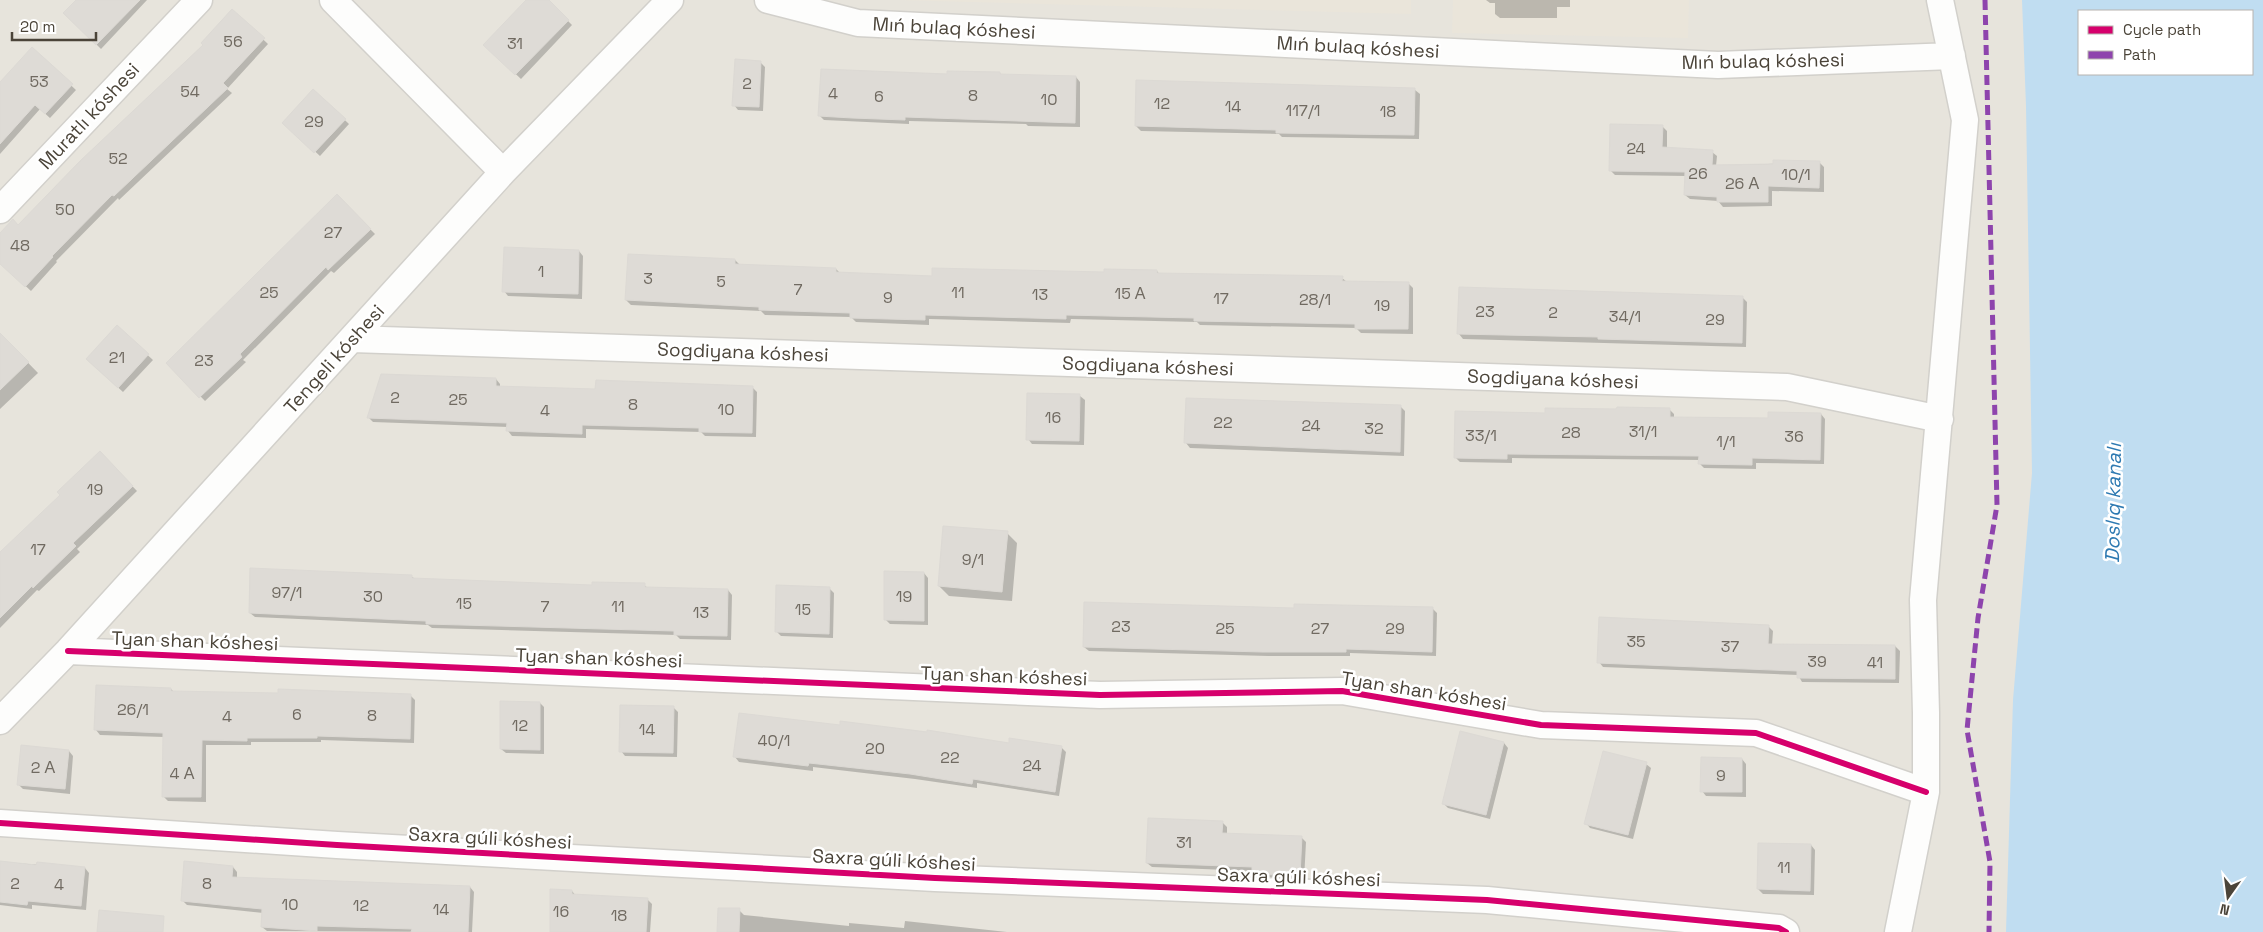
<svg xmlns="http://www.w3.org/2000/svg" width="2263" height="932" viewBox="0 0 2263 932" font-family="'Space Grotesk',sans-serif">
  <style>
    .residential { fill: #e7e4dc; fill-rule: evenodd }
    .education { fill: #eae5da }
    .water { fill: #c0ddf1; fill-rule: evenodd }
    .shadow { fill: #0003 }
    .building { fill: #dedbd6; stroke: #dcd9d4 }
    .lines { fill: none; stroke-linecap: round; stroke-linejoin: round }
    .minor-casing { stroke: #d2d0cb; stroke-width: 29 }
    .minor { stroke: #fdfdfc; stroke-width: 26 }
    .quiet { stroke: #8e44ad; stroke-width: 5; stroke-dasharray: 10 5; stroke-linecap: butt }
    .cycleway-casing { stroke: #fff; stroke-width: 9 }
    .cycleway { stroke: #d6006c; stroke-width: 6 }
    .labels { text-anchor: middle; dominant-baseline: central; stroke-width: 5; stroke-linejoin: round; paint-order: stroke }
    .number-label { font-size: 16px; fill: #706a61 }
    .street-label { font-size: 19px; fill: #4b4439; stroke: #fff }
    .water-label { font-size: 20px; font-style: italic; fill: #2e7ab2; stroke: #fff }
  </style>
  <rect width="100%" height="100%" fill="#f4f2ee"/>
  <path class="residential" d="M0,0H2263V932H0ZM2079,11H2252V74H2079Z"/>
  <path class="education" d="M896,0H1411V14Z
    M1453,0H1689L1688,38L1452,33Z"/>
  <path class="water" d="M2022,0H2263V932H2006L2013,700L2032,473L2026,106ZM2079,11H2252V74H2079Z"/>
  <path class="shadow" d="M78,0H147L101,49L65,13Z
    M528,0H547L572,25L521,79L485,45Z
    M1486,0H1570V7H1557V18H1500L1495,14V3H1490Z
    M232,10L268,44L227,89L232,93L119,200L118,198L56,261L57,262L31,291L0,262V235L18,226L205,45Z
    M32,49L76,90L50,118L40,109L0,154V83Z
    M760,62L765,67L763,111L738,110L734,105Z
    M1000,73L1001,75L1076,77L1080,82V127L1028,126L1026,124L909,121V124L824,120L819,115Z
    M1415,90L1420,94L1419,139L1282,137L1279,134L1141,131L1136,126Z
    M314,91L349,124L320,156L284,123Z
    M1662,126L1667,131V148L1712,152L1717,156L1716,166L1819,162L1824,167V192L1772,191V206L1723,207L1718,201L1690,199L1685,195L1686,176L1615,175L1610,170Z
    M337,196L375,234L334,273L331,271L243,360L246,362L205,401L168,363Z
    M579,251L583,256L582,299L508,296L504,291Z
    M735,260L740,265L836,269L840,273L933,277L1157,271L1160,275L1342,278L1347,282L1409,284L1413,288V334L1361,333L1356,328L1200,325L1197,322L1071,319L1070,323L929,319V325L856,322L851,317L765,315L761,311L631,305L626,300Z
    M1742,297L1747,302L1746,347L1463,339L1459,334Z
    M117,327L153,360L123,392L87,359Z
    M0,334L38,373L0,409Z
    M496,379L500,384V388L596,391L752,387L757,392L756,437L705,436L701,432L586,429V438L512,436L508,431V427L373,422L369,418Z
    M1080,396L1085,400L1084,445L1032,444L1028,439Z
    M1400,406L1405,411L1404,456L1190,448L1186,443Z
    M1669,409L1674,414V418L1769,420L1821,414L1825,419L1824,464L1756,463V469L1704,468L1700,464V460L1512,458V463L1460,462L1455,457L1546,414Z
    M100,453L137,491L77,549L80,552L39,591L37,590L0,628V554L62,495Z
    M1007,533L1017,543L1012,601L949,596L939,586Z
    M924,573L928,578V625L890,624L885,619Z
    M411,576L415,579L593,586L644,585L649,589L728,590L732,595L731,640L680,639L676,635L432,628L428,625L255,617L250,613Z
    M829,588L834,593L833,638L781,636L777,632Z
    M1432,608L1437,613L1436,656L1350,653V656H1268L1089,651L1084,647L1295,609Z
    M1768,626L1773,631L1772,645L1895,646L1900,651L1899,683L1802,682L1798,675L1603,667L1599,662Z
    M171,689L174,692L410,695L415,700L414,743L321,740V742H251V745H206V802L168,801L163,796L164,737L100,735L96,730Z
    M540,703L544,707V754L506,753L501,749Z
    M673,707L678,712L677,757L625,756L621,751Z
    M1461,732L1504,743L1508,748L1490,819L1448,808L1443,803Z
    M1010,744L1061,747L1066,752L1059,796L977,783V788L915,779L813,767V771L739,762L735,757Z
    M69,751L73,756L70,794L23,789L18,784Z
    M1742,759L1746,764V797L1706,796L1702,791Z
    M1646,764L1651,768L1633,839L1590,828L1586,823Z
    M1222,822L1227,827V834L1301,837L1306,842L1304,880L1258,878L1253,871L1152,867L1147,863Z
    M1811,845L1815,850L1814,895L1763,894L1758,889Z
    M0,862L85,868L89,873L86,910L32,905V909L0,905Z
    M233,867L237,872V878L470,887L474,892L472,932L267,931L262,927L263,913L187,905L182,900Z
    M572,891L576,896L647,899L652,904L650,932H551Z
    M739,910L744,915L849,926V923L904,928L905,921L1007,932H719Z"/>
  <path class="building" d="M76,0H140L96,45L63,13Z
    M526,0H549L569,20L515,75L483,45Z
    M232,9L265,38L223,83L228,88L114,196L112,195L52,256L53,257L25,287L0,264V233L13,219L18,225L80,161L203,45L201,43Z
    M32,47L73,84L45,114L35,105L0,144V82Z
    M735,59L761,61L759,107L732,106Z
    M821,69L947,74V71L1000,72V74L1076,76L1075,123L905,117V120L852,118L818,116Z
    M1136,80L1415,88L1414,135L1276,133V130L1135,126Z
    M313,89L346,119L314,153L282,123Z
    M1610,124L1663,125L1662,147L1713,150L1712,165L1773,164V160L1820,161L1819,188L1768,186V202H1717V197L1684,195L1685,172L1609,171Z
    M337,194L371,229L328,270L326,267L240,354L242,357L199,398L166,363Z
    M504,247L579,250L578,294L502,292Z
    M628,254L735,259V264L836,268V272L932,276V268L1104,272V269L1157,270V273L1343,276L1342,281L1409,282L1408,329H1355V324L1194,321V318L1066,315V319L925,315V320L850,318V313L759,310V307L625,300Z
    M1459,287L1743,296L1742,343L1598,339V337L1457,334Z
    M117,325L149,354L118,388L86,359Z
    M0,333L29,362L0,390Z
    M381,374L496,378V386L595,389L596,380L753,386L752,433L699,432V428L582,425V434L506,431L507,423L367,418Z
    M1027,393L1080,394L1079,441L1026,440Z
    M1186,398L1401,405L1400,452L1184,443Z
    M1617,407L1670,408V417L1768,418V412L1821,413L1820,460L1752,458V465L1698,464L1699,456L1507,454V459L1454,458L1455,411L1545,413V408L1616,409Z
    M100,451L133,486L73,543L76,546L33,588L32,586L0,618V552L60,495L57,492Z
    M943,526L1008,531L1002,592L938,586Z
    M250,568L412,575V578L592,585V582L645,583V587L728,589L727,636L674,635V631L426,624V621L249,613Z
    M884,571L924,572V621L884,620Z
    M776,585L830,587L829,634L775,632Z
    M1084,602L1294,608V604L1433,607L1432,652L1346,649V652H1262L1083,647Z
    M1599,617L1769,625L1768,644L1895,645V679L1797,678V671L1597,663Z
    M96,685L171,688V691L278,693V689L411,694L410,739L317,736V738H247V741L202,740L201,797H162L163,733L94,730Z
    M500,701L540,702V750L500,749Z
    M620,705L674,706L673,753L619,752Z
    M739,713L840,725V721L927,732V730L1009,743V738L1062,746L1055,792L973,779L972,784L910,774L809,763L808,766L733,757Z
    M1460,731L1504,742L1486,815L1442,804Z
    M21,745L69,750L65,789L17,785Z
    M1603,751L1647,762L1628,835L1584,824Z
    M1701,757L1742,758V792H1700Z
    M1148,818L1223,821L1222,833L1302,836L1300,876L1252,874V867L1146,863Z
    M1758,843L1811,844L1810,891L1757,889Z
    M0,861L36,865L37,862L85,867L81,906L28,901L27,905L0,902Z
    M184,861L233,866L232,877L470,886L468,932H411L412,929L317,926V931L261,927L262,909L181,901Z
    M550,889L572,890V894L648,898L646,932H550Z
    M718,908H740L739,932H717Z
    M99,910L164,916L163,932H97Z"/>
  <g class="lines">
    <g class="minor-casing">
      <path id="minor" d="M333,0L503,172
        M768,0L858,23L1718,65L1952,56
        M0,210L199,0
        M352,339L1787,387L1940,419
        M68,651L1100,695L1342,691L1541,725L1756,733L1926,792
        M0,721L68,651L503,172L670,0
        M0,823L337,845L935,878L1487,900L1779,928L1786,932
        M1898,932L1926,792V713L1923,600L1965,120L1940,0"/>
    </g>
    <use href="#minor" class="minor"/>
    <path class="quiet" d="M1985,0L1997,505L1978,618L1967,730L1990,862L1989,932"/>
    <g class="cycleway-casing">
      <path id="cycleway" d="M68,651L1100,695L1342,691L1541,725L1756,733L1926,792
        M0,823L337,845L935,878L1487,900L1779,928L1786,932"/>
    </g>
    <use href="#cycleway" class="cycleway"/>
  </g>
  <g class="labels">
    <g class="number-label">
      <text x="233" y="41">56</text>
      <text x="515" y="43">31</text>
      <text x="39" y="81">53</text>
      <text x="747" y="83">2</text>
      <text x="190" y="91">54</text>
      <text x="833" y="93">4</text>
      <text x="973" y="95">8</text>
      <text x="879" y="96">6</text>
      <text x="1049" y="99">10</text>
      <text x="1162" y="103">12</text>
      <text x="1233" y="106">14</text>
      <text x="1303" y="110">117/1</text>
      <text x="1388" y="111">18</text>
      <text x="314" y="121">29</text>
      <text x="1636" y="148">24</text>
      <text x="118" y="158">52</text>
      <text x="1698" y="173">26</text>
      <text x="1796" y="174">10/1</text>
      <text x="1742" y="183">26 А</text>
      <text x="65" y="209">50</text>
      <text x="333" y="232">27</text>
      <text x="20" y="245">48</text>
      <text x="541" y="271">1</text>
      <text x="648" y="278">3</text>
      <text x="721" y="281">5</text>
      <text x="798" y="289">7</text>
      <text x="269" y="292">25</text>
      <text x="958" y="292">11</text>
      <text x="1130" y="293">15 А</text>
      <text x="1040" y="294">13</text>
      <text x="888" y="297">9</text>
      <text x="1221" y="298">17</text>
      <text x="1315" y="299">28/1</text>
      <text x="1382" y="305">19</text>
      <text x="1485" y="311">23</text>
      <text x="1553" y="312">2</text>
      <text x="1625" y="316">34/1</text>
      <text x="1715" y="319">29</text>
      <text x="117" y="357">21</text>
      <text x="204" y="360">23</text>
      <text x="395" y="397">2</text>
      <text x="458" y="399">25</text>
      <text x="633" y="404">8</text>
      <text x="726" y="409">10</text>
      <text x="545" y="410">4</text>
      <text x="1053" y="417">16</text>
      <text x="1223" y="422">22</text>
      <text x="1311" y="425">24</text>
      <text x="1374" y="428">32</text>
      <text x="1643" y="431">31/1</text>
      <text x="1571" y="432">28</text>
      <text x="1481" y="435">33/1</text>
      <text x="1794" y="436">36</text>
      <text x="1726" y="441">1/1</text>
      <text x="95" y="489">19</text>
      <text x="38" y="549">17</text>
      <text x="973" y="559">9/1</text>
      <text x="287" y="592">97/1</text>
      <text x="373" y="596">30</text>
      <text x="904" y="596">19</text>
      <text x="464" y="603">15</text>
      <text x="545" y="606">7</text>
      <text x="618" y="606">11</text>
      <text x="803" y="609">15</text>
      <text x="701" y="612">13</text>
      <text x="1121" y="626">23</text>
      <text x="1225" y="628">25</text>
      <text x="1320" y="628">27</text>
      <text x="1395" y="628">29</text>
      <text x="1636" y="641">35</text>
      <text x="1730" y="646">37</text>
      <text x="1817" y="661">39</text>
      <text x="1875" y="662">41</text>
      <text x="133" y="709">26/1</text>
      <text x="297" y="714">6</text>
      <text x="372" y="715">8</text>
      <text x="227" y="716">4</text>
      <text x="520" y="725">12</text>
      <text x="647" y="729">14</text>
      <text x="774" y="740">40/1</text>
      <text x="875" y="748">20</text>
      <text x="950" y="757">22</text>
      <text x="1032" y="765">24</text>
      <text x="43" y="767">2 А</text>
      <text x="182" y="773">4 А</text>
      <text x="1721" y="775">9</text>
      <text x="1184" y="842">31</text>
      <text x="1784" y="867">11</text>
      <text x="15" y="883">2</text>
      <text x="207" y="883">8</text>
      <text x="59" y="884">4</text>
      <text x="290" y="904">10</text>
      <text x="361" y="905">12</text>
      <text x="441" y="909">14</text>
      <text x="561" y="911">16</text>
      <text x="619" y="915">18</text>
    </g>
    <g class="street-label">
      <text transform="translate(954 28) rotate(3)">Mıń bulaq kóshesi</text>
      <text transform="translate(1358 47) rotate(3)">Mıń bulaq kóshesi</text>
      <text transform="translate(1763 61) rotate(-1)">Mıń bulaq kóshesi</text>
      <text transform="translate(89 116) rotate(-47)">Muratlı kóshesi</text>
      <text transform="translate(743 352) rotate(2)">Sogdiyana kóshesi</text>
      <text transform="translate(334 359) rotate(-48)">Tengeli kóshesi</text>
      <text transform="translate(1148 366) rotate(2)">Sogdiyana kóshesi</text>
      <text transform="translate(1553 379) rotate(2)">Sogdiyana kóshesi</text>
      <text transform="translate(195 641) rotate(2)">Tyan shan kóshesi</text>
      <text transform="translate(599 658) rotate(2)">Tyan shan kóshesi</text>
      <text transform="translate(1004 676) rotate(2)">Tyan shan kóshesi</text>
      <text transform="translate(1424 691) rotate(9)">Tyan shan kóshesi</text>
      <text transform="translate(490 838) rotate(3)">Saxra gúli kóshesi</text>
      <text transform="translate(894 860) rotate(3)">Saxra gúli kóshesi</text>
      <text transform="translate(1299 877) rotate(2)">Saxra gúli kóshesi</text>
    </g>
    <g class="water-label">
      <text transform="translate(2113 503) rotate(-89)">Doslıq kanalı</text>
    </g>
  </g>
  <rect x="2078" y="10" width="175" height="65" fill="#ffffff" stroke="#b7b4b0"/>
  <rect x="2088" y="26" width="25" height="8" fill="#d6006c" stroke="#b7b4b0"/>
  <text x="2123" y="35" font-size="15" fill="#4b4439">Cycle path</text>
  <rect x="2088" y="51" width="25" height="8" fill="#8e44ad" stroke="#b7b4b0"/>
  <text x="2123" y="60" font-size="15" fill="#4b4439">Path</text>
  <g transform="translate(2228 897) rotate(194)" stroke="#ffffff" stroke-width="4" paint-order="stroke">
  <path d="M0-4L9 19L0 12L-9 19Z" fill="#4b4439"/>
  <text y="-8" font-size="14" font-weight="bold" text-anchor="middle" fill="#4b4439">N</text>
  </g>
  <path d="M12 32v8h84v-8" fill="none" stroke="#4b4439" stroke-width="2.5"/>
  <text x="20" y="32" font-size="15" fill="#4b4439" stroke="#ffffff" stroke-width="4" paint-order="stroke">20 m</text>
</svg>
